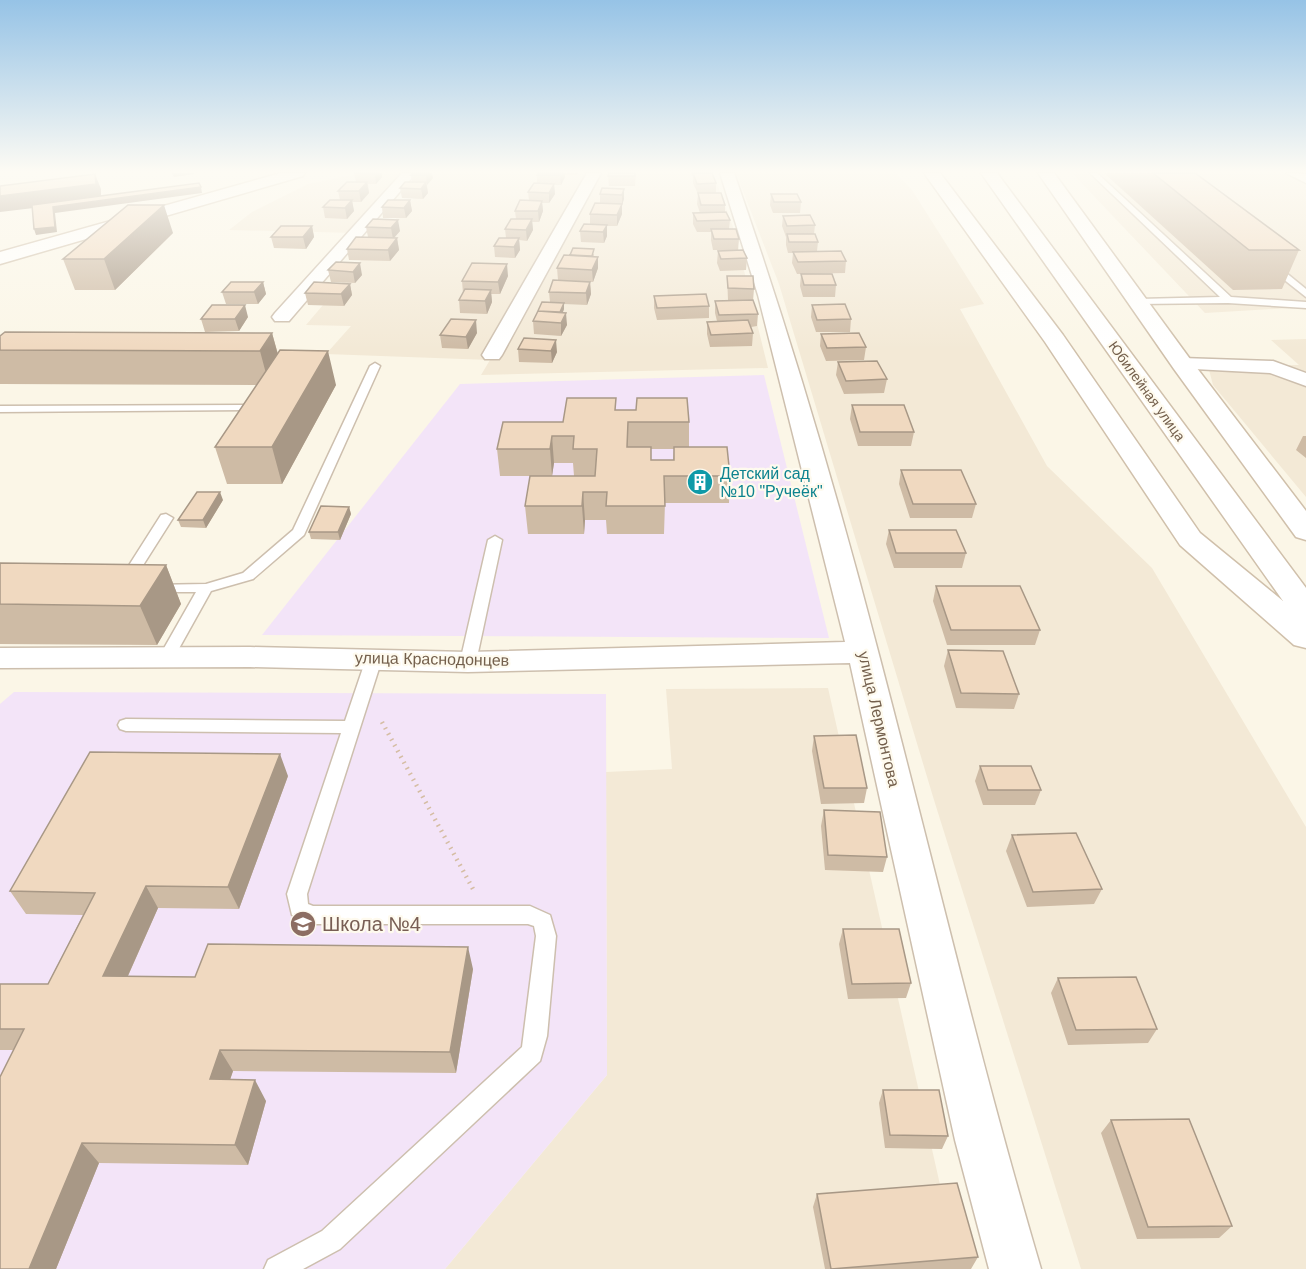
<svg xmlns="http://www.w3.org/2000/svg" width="1306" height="1269" viewBox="0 0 1306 1269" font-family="Arial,sans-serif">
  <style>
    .residential { fill: #f3e9d6 }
    .education { fill: #f3e4f8 }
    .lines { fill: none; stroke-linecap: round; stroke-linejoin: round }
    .service-casing { stroke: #cdbfae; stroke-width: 3 }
    .minor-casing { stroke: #cdbfae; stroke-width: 3 }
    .secondary-casing { stroke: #d0c0ab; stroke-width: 3 }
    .path { stroke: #d5bda3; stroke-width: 4.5; stroke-dasharray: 1.5 5; stroke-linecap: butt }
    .service { fill: #fff; fill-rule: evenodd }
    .minor { fill: #fff; fill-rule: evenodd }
    .secondary { fill: #fff; fill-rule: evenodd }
    .wall { fill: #cebba5; fill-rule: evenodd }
    .shaded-wall { fill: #a89886 }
    .building { fill: #f0d9c0; stroke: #a89886; stroke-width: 1.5 }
    .labels { text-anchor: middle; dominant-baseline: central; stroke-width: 4.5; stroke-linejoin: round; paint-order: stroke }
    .far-street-label { font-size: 14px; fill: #74604d; stroke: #fefaee }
    .culture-label { font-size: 16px; fill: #0d838f; stroke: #fefaee; text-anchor: start }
    .street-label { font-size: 16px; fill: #74604d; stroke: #fefaee }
    .near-education-label { font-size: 20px; fill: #785e54; stroke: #fefaee; text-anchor: start }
  </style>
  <rect width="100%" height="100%" fill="#fbf6e7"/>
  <path class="residential" d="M362,173H413L357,233L229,230L252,212L308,184Z
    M435,173H713L734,230L768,368L481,375L490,360L326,354L351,326L306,325Z
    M736,173H895L912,190L984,304L960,309L1047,466L1152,568L1306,827V1269H1081L934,800L779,284Z
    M1072,173H1306V307L1205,313Z
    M1306,339V497L1213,385L1208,366L1299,365L1271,340Z
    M828,688L959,1269H445L607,1075L606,772L672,769L666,689Z"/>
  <path class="education" d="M764,375L829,638L262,635L460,384Z
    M14,692L606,694L607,1075L445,1269H0V704Z"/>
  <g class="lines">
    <g class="service-casing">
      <path id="service" d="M1090,173H1097L1231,297L1306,302V308L1228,303L1136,304V300L1139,299L1220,297Z
        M1268,263H1274L1306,289V297L1268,267Z
        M375,363L380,366L304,535L253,579L211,591L172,661H162L159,657L196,592H155L150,591L148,588L150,585L206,584L243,573L293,530L370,366Z
        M243,405L247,406V410L0,412V406Z
        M166,514L173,518L133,581L126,585L121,584L119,581L161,515Z
        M495,536L502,540L476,662L468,667L460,662L488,540Z
        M374,654L382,659L307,894L308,904L313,906H530L550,915L556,936L547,1036L540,1061L340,1249L303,1269H264L268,1260L322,1231L522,1047L536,936L534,926L528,924H312L292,915L287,894L341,733L126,731L120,729L118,725L120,721L126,719L345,721L366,659Z"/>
    </g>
    <g class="minor-casing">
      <path id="minor" d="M402,173H416L289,321H275L272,317L275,313Z
        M587,173H601L502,355L499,359H485L482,355Z
        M720,173H734C789,331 837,493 879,655C933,860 981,1066 1041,1269H989L955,1140L850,663L468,672L250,667L0,668V648L250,647L468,652L845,642L758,295Z
        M1286,173L1306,174V183Z
        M1182,358L1273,361L1306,373V386L1270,373L1175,368L1172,364L1175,360Z"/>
    </g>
    <g class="secondary-casing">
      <path id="secondary" d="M281,173H305L303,176L0,264V252Z
        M924,173H940L1063,335L1200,533L1283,601L981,173H997L1306,588V648L1294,645L1180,545L1045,342Z
        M1038,173H1054L1190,359L1306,511V540L1296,537L1174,369Z"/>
    </g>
    <path class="path" d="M382,722L473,889"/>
    <use href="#service" class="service"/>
    <use href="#minor" class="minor"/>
    <use href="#secondary" class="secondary"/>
  </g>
  <path class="wall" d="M354,173H382V177L376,184H368L369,193L361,202H352L354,211L347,219L325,218L323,207L340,200L338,191L356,182Z
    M432,173L433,178L427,185L428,193L423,199L402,198L400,188L412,182L411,175Z
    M538,173H578L577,175H565V177L561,185H554L555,194L549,203H542L543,211L539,222H532L533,230L527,241L519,240L520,250L515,258L495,257L494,246L506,238L505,229L516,219L515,211L529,200L528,192L537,183V175Z
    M636,173L635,186H609L608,176Z
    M691,173H712L716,183V193L725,205V212L730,220L729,229L739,239L738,250H713L711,240V232H697L693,224V213H700L697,204L698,194L693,183V176H692Z
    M1104,173H1195L1299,250L1282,289L1233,290Z
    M624,189V199L622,205V214L617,226H607V236L604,243L581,242L580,231L590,224V214L600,203V194Z
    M771,194L801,202L800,213H773L770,205Z
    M410,200L412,211L406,218H383L382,207Z
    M783,216L815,225L814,234L818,242L817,251L846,261L845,273L797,274L792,263L793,253H788L786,245V237L782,226Z
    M373,219L400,231L394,238H397L399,250L390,261L349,260L347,249L368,237L366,227Z
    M312,226L314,237L306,249L274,248L271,237Z
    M173,233L115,290H75L63,259Z
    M718,251L747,258L746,270L720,271L717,263Z
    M594,254V257L598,268L593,282H590L591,294L587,305L564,304V309L563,312L567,325L561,336L534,334L533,321L550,302L549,292L558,280L557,268Z
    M336,262L362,275L355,283L331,282L328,270Z
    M801,274L836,285L835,297H803L800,286Z
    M508,276L500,294H491L492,302L487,314L460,313L459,300L463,293L462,281Z
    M727,276L754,289L753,301L758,314L757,326L751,327L753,333L752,346L710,347L707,334V322L717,321L715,313V301L728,300Z
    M263,282L266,294L258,304H226L222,292Z
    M350,284L352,295L344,306L308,305L305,293Z
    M654,296L709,306V318L657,320L654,308Z
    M812,305L851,319L850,332H816L811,317Z
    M248,317L239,331L205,332L201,319Z
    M272,333L278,354L336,385L282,484H227L215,447L257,385L0,384V336Z
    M477,333L468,349L442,348L440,335Z
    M821,334L866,347L864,360L826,361L820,346Z
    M524,338L557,352L552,363L519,362L518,349Z
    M838,362L887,379L884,393L844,394L836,375Z
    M852,405L914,432L911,446H858L850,419Z
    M616,410L689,422V447L730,476L729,503H665L664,534H607L606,520H585L584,534H528L525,506L574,476L573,463H554L552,476H500L497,449L563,422ZM651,449H674L673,460H651Z
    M1303,436H1306V458L1296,450Z
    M901,470L976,504L972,518H910L899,484Z
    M223,500L206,528L181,527L178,520Z
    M349,507L351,514L340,540L311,539L309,532Z
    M889,530L966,553L962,568H894L886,544Z
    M0,563L166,565L181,604L157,645L0,644Z
    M936,586L1040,630L1035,645H947L933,601Z
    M948,650L1019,694L1014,709L956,708L944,666Z
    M814,736L867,788L864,803L821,804L812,751Z
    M980,766L1041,790L1035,805H983L975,781Z
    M288,776L239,909L158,908L128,976L195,977L473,969L456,1073L233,1071L230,1080L266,1101L248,1165L99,1163L56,1269H0L13,1050H0V984H48L83,915L26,914L10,891Z
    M824,810L887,857L883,872L825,870L821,826Z
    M1012,835L1102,889L1094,904L1027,907L1006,851Z
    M843,929L911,983L906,998L848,999L839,944Z
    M1058,978L1157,1029L1148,1043L1068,1045L1051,993Z
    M883,1090L948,1136L942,1149L885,1148L879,1103Z
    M1111,1120L1232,1226L1219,1238L1137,1239L1101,1133Z
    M817,1194L978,1257L971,1269H825L813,1207Z"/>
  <path class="shaded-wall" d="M172,173H194V174L174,177Z
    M376,173H382V177L376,184L375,174Z
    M428,173H432L433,178L427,185L426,175Z
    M562,173H565V177L561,185L560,175Z
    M95,174L101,189V200L0,212V196Z
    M367,182L369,193L361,202L359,191Z
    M426,182L428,193L423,199L421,189Z
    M554,184L555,194L549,203V193Z
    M201,187L202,193L55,213L57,232L36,235L34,229L53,207Z
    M624,189V199L622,205V195Z
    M352,200L354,211L347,219L345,208Z
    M410,200L412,211L406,218L404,208Z
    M542,201L543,211L539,222L538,211Z
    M622,204V214L617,226V215Z
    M164,205L173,233L115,290L104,259Z
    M532,219L533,230L527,241L526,230Z
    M398,220L400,231L393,239L391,228Z
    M607,225V236L604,243L603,232Z
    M312,226L314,237L306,249L303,237Z
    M397,238L399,250L390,261L388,250Z
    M519,238L520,250L515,258L514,247Z
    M598,257V268L593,282L592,270Z
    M360,263L362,275L355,283L353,272Z
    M507,264L508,276L500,294L498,282Z
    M263,282L266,294L258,304L254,292Z
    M590,282L591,294L587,305L586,293Z
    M350,284L352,295L344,306L341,294Z
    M491,290L492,302L487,314L485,301Z
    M564,303V309L560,320L559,314Z
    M245,305L248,317L239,331L235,319Z
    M566,313L567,325L561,336V323Z
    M476,320L477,333L468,349L466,337Z
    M272,333L281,366L269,385L260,351Z
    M556,340L557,352L552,363L551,351Z
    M328,351L336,385L282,484L272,447Z
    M552,436L554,463L552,476L550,449Z
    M220,492L223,500L206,528L203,520Z
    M583,492L585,520L584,534L582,506Z
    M349,507L351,514L340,540L338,532Z
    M166,565L181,604L157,645L140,606Z
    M280,754L288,776L239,909L228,887Z
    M146,886L158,908L118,998L103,976Z
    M468,947L473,969L456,1073L450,1052Z
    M220,1050L233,1071L223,1100L210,1079Z
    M255,1080L266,1101L248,1165L235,1145Z
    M82,1143L99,1163L56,1269H29Z"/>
  <path class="building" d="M354,173H376L375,174Z
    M413,173H428L426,175H411Z
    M538,173H562L560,175H537Z
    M609,173H635V176H608Z
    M693,173H712L716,183L697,184Z
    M1153,173H1195L1299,250H1249Z
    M95,174L96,184L0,196V186Z
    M347,182H367L359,191H338Z
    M405,182H426L421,189L400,188Z
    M199,183L201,187L53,207L55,227L34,229L32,205Z
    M534,183L554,184L549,193L528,192Z
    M602,188L624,189L622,195L600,194Z
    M698,193H721L725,205H701Z
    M771,194H797L801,202H774Z
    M330,200H352L345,208L323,207Z
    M388,200H410L404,208L382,207Z
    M520,200L542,201L538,211H515Z
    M595,203L622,204L617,215L590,214Z
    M128,205H164L104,259H63Z
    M726,212L730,220L697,221L693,213Z
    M810,215L815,225L787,226L783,216Z
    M373,219L398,220L391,228L366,227Z
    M511,219H532L526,230L505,229Z
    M584,224L607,225L603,232L580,231Z
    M281,226H312L303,237H271Z
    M711,229H736L739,239H714Z
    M787,234H815L818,242H789Z
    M356,237L397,238L388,250L347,249Z
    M499,238H519L514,247L494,246Z
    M573,248L594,249L592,256L570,255Z
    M743,250L747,258L721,259L718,251Z
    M841,251L846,261L798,262L793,252Z
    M564,255L598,257L592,270L557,268Z
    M336,262L360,263L353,272L328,270Z
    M472,263L507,264L498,282L462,281Z
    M801,274H832L836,285H804Z
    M727,276H753L754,289L728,288Z
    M553,280L590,282L586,293L549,292Z
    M231,282H263L254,292H222Z
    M314,282L350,284L341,294L305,293Z
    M465,289L491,290L485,301L459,300Z
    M706,294L709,306L657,308L654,296Z
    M753,300L758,314L719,315L715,301Z
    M542,302L564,303L560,312L538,311L537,313Z
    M845,304L851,319L817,320L812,305Z
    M212,305H245L235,319H201Z
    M538,311L566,313L561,323L533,321Z
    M451,319L476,320L466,337L440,335Z
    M748,320L753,333L711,335L707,322Z
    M5,332L272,333L260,351L0,350V336Z
    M859,333L866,347L827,348L821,334Z
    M524,338L556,340L551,351L518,349Z
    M280,350L328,351L272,447H215Z
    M877,361L887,379L846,381L838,362Z
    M567,398H616L615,410H636L637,398H687L689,422H628L627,447H651V460H674V447H727L730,476H664L665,506H606L607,492H583L582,506H525L530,476H595L597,449H573L574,436H552L550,449H497L503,422H563Z
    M852,405H904L914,432H860Z
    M901,470H961L976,504H913Z
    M197,492H220L203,520H178Z
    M321,506L349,507L338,532H309Z
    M889,530H956L966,553H896Z
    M0,563L166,565L140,606L0,604Z
    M936,586H1020L1040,630H951Z
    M948,650L1003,651L1019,694L961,693Z
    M856,735L867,788H824L814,736Z
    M90,752L280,754L228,887L146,886L103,976L195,977L208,944L468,947L450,1052L220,1050L210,1079L255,1080L235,1145L82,1143L29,1269H0V1077L24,1029H0V984H48L95,893L10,891Z
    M980,766H1031L1041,790H988Z
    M824,810L880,812L887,857L828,855Z
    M1076,833L1102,889L1033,892L1012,835Z
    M843,929H899L911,983L852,984Z
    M1136,977L1157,1029L1076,1030L1058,978Z
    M883,1090H939L948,1136L890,1135Z
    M1189,1119L1232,1226L1148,1227L1111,1120Z
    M957,1183L978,1257L831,1269L817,1194Z"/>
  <linearGradient id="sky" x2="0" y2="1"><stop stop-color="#96c3e6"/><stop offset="0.49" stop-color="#fdfbf4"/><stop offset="1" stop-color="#fdfbf4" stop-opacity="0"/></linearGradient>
  <rect width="1306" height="350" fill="url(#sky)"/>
  <defs>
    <g id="building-disc" transform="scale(1.35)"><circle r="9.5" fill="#0f9aa8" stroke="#fefaee"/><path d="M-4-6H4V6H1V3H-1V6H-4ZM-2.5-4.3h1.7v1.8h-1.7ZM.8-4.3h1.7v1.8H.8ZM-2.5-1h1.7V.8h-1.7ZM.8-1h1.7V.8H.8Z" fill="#fff"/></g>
    <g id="school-disc" transform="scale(1.35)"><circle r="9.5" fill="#8d6e63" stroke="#fefaee"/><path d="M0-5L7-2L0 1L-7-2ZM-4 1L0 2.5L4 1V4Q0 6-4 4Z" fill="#fff"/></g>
  </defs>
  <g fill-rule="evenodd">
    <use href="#building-disc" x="700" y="482"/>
    <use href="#school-disc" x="303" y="924"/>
  </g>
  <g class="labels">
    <g class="far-street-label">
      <text transform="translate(1147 391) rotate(54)">Юбилейная улица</text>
    </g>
    <g class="culture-label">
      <text x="720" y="473">Детский сад<tspan x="720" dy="18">№10 "Ручеёк"</tspan></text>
    </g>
    <g class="street-label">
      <text transform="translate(432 659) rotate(1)">улица Краснодонцев</text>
      <text transform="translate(879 719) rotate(77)">улица Лермонтова</text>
    </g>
    <g class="near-education-label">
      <text x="322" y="924">Школа №4</text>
    </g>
  </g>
</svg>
